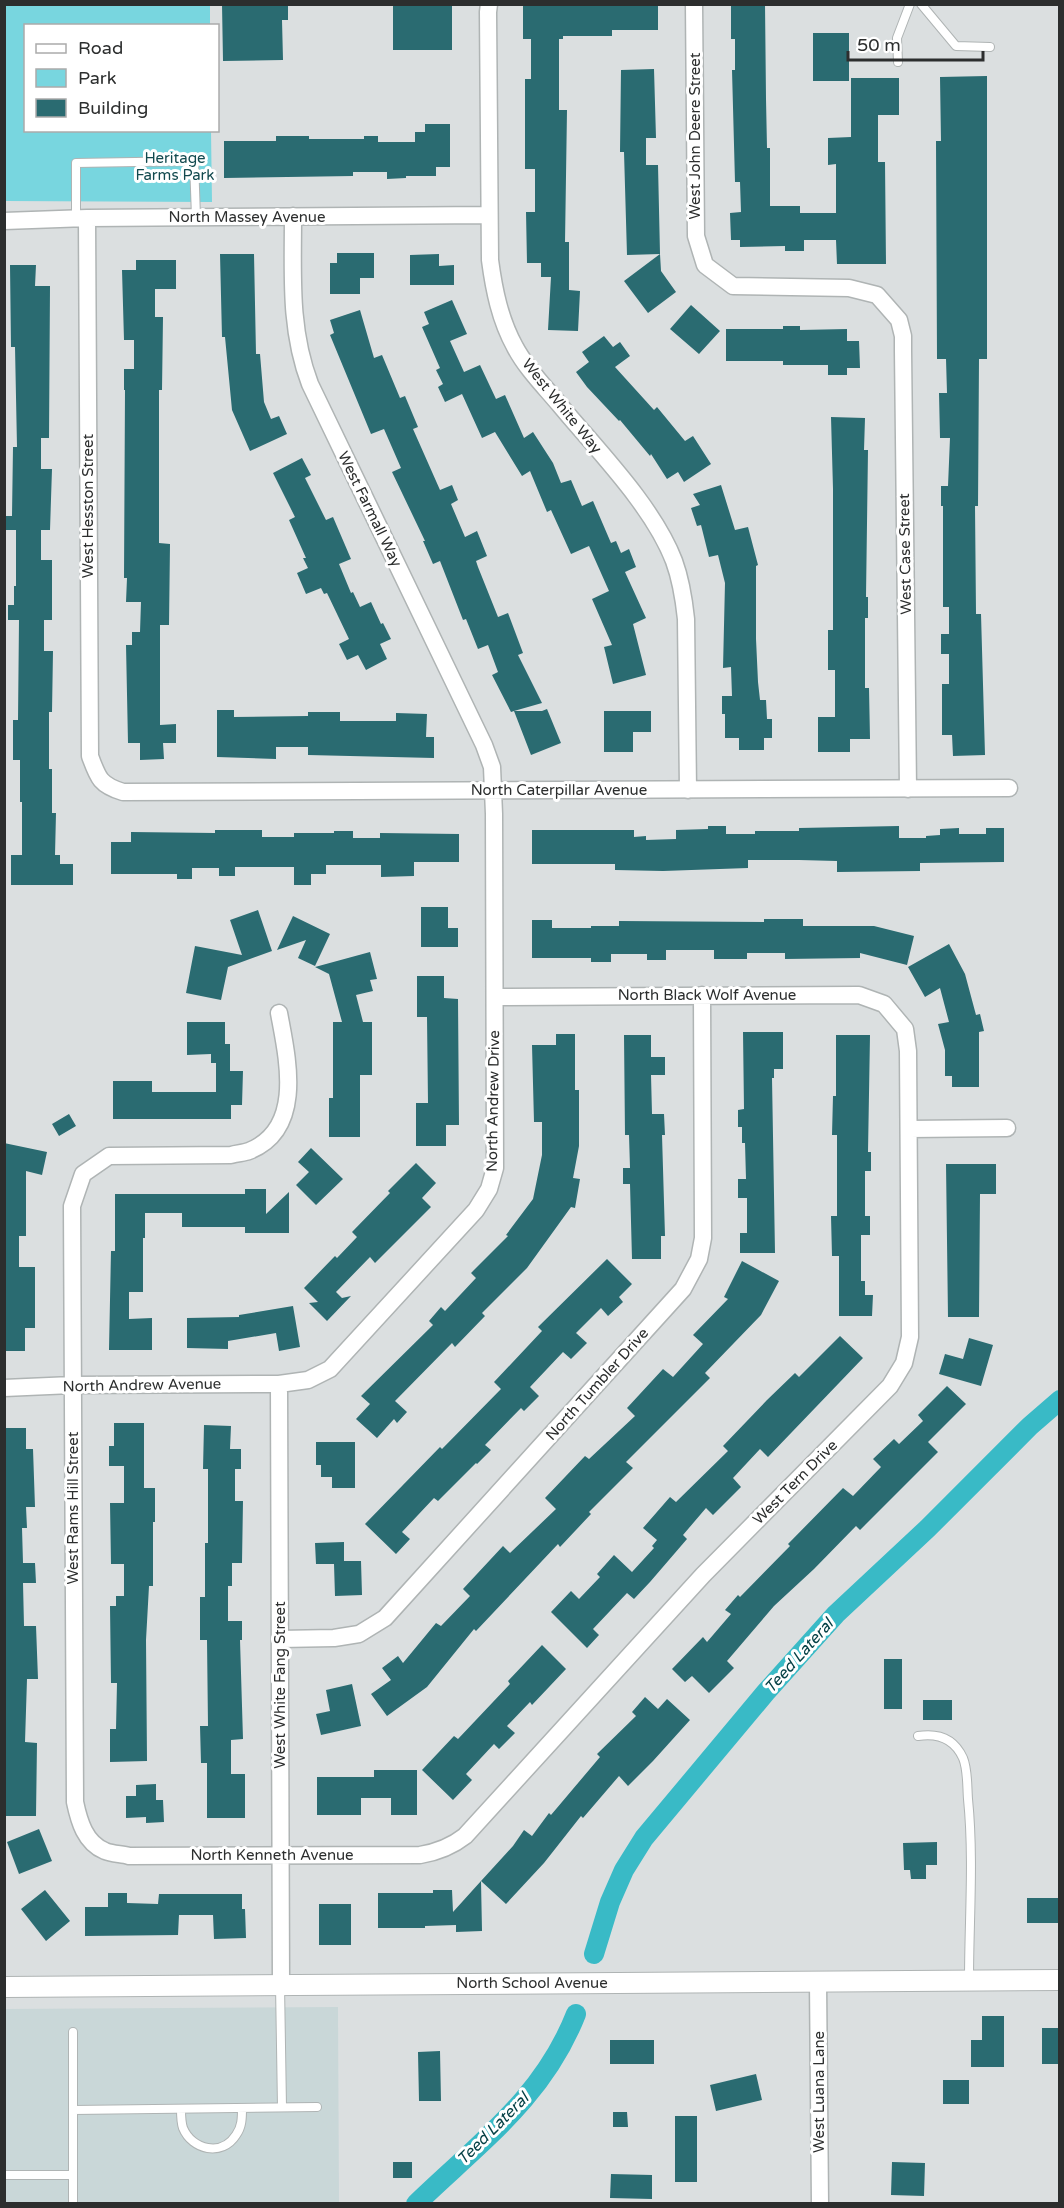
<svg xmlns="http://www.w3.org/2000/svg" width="1064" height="2208" viewBox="0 0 1064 2208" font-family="'Varela Round',sans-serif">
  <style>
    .built { fill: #c9d7d8 }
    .green { fill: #78d6df }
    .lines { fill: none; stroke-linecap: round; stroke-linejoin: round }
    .canal { stroke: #39bac6; stroke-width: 20 }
    .building { fill: #2a6b71 }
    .service-casing { stroke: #afb4b4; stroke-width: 10 }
    .minor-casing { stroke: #afb4b4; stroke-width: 19 }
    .tertiary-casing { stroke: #afb4b4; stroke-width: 22 }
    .service { stroke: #fff; stroke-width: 8 }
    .minor { stroke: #fff; stroke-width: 16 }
    .tertiary { stroke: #fff; stroke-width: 20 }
    .labels { text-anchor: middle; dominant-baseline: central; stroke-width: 6; stroke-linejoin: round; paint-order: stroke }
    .street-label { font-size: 15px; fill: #2c2e2e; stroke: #fff }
    .park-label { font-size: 15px; fill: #12494e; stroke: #fff }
    .water-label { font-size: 16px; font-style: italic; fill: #064146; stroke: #fff }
  </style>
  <rect width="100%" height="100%" fill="#dbdfe0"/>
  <path class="built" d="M338,2007L339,2203H5L4,2009Z"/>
  <path class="green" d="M5,5H210V25L26,26V130L211,131L212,202L5,201Z"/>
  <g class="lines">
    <path class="canal" d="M594,1954L610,1902L624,1870L644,1838L766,1692L836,1614L927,1529L1030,1426L1060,1400
      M416,2204C479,2143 543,2098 576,2014"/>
  </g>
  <path class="building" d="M222,4H288V20H282L283,60L223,61Z
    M393,4H452V50H393Z
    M543,4H658V30H612V36H563V39H559V110H567L565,242H569V290L580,291L578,331L548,330L551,277H541V263H527L526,212H535V169H525V79H531V39H523V6H543Z
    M731,4H765L766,99L767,148H770V206H800V213H836V164L828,165V138L851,137V78H899V115H878V162H885L886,264H837L836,240H804V251H785V246L740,247V240H731L730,213L741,212L740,182H735L732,70H735V39H731Z
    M813,33H849V81H813Z
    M654,69L656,138H646V165H658L660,254L627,255L624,152H620L621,70Z
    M987,76V359H979L978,506H975L976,614H981L985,755L953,756L952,735H942V684H949V654H941V634H949V607H943V506H941V486H948L950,438H940L939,393H947L946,359H937L936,141H941L940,77Z
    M425,124H450V167H436V176H406V178L387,179V172H353V176L224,178V141H276V136H309V139H364V136H378V142H415V132H425Z
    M337,253H374V278H360V294H330V263H337Z
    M220,254H254L256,354H260L264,402L271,419L279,416L287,434L250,451L232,410L225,337H222Z
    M439,254V266L454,265V285H410V255Z
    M660,254L661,271L676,292L648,313L624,281Z
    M136,260H176V289H155V317H163L162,390H159V543L170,544L169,625H160V725L176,724V743H163L164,759L140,760V743H128L126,645H132V632H140L141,602H126L127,578H124L125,390H124V369H134V340H124L122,270H136Z
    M10,265H36L35,286H50L49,438H41V469H52L50,530H41V560H52V620H44V651H53L52,712H49V769H52V813H56L55,855H60V864H73V885H11V855H22V802H20V760H13V720H18L19,620H8V605H14V586H16V530H5V516H12L13,447H17L15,347H11Z
    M452,300L467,334L450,341L464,372L480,365L496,399L505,395L524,438L533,432L553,463L561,483L571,480L582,506L593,501L611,543L616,541L621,553L629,549L636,567L625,572L646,618L633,624L646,675L613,684L604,647L612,645L592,599L609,591L589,546L571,554L551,510L547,512L530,471L522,476L495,432L482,438L462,394L445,402L438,387L443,384L436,370L440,368L422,327L429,324L424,312Z
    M691,305L720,331L699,354L670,329Z
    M360,310L374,358L382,355L400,398L405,396L418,427L413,429L440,490L452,485L458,500L451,504L465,537L477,531L487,556L476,561L478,567L498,617L508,613L523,653L518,655L542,703L514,711H542L547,709L561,743L531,755L514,711L511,712L492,675L498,672L488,645L478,649L466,619L463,620L440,561L433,564L423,541H425L392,472L401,468L384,429L371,434L330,335L334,333L330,320Z
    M783,326H800V330L847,329V341H859L860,368H847V375H828V365H783V361H726V329H783Z
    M604,336L613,347L620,342L630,356L615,367L654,410L657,407L685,441L693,436L711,464L684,482L678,472L667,479L651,454L650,456L620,420L619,421L587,387L576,372L589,362L582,352Z
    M831,417L865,418L864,450H868L866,597H868V618H865V688H869L870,739H850V752H818V717H835V670H828V630H833V489Z
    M302,458L311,475L305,478L326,520L333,517L351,559L339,564L351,593L353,592L360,607L371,602L381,624L383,623L391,639L380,644L387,659L366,670L358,655L347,660L339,644L349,639L327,593L324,594L321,588L306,594L297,573L308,568L303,558H306L289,520L295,517L273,473Z
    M721,485L735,530L748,527L758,565L756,566V639L758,682L760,700H766L767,719H772V738H764V750H739V738H725V714H722V696H732L731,667L723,668L725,583L718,555L709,557L701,525L697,526L691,508L700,505L693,494Z
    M217,710H234V717L308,716V712H340V721H396V713L427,714L426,737H434V758L308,755V747H276V759L217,757Z
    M604,711H651V732H633V752H604Z
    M708,826H726V834H755V831H799V828L899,826V838H926V836L940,835V829L959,828V834H986V828H1004V862L920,863V871L837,872V861L799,860H748V868L663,871L615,870V864H532V830H634V837L646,836V840L676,839V830L708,829Z
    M215,830H262V837H294V833H334V831H353V838H380V833L459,834V862H414V876L381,877V865H326V874H311V885H294V867H235V876H219V868H192V879H177V874H111V842H131V832L215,833Z
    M421,907H448V928H458V947H421Z
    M258,910L272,951L228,967L221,1000L186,993L195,946L242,955L230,920Z
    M293,916L330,934L315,966L298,958L306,940L277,950Z
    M764,919H803V926H874L914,936L907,965L860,953V958L785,959V953H747V959H714V950H666V960H647V954H611V962H591V958H532V920H552V928H591V926H619V921L764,922Z
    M949,944L965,974L976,1015L980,1014L984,1031L979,1032V1087H952V1076H945V1050L938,1024L949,1022L940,988L925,997L908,967Z
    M370,952L377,979L370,980L373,991L356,995L363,1022H372V1075H360V1137H329V1098H333V1022H342L329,974L315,967Z
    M417,976H444V998L458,999L459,1125H446V1146H416V1103H428L427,1017H417Z
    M187,1022H225V1044H230V1071H243L242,1105H231V1119H113V1081H152V1092H216V1063H211V1054L187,1055Z
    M743,1032H783V1069H774V1078H772L775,1253H740V1233H747V1198H738V1179H746L745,1143H742V1127H738V1110L744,1109Z
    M556,1034H575V1090H579V1146L573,1178L580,1179L575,1208L571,1207L527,1268L482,1313L485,1316L455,1347L452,1343L395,1401L407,1412L397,1423L394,1419L377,1438L356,1419L370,1404L361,1396L433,1325L429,1321L441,1307L445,1311L476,1278L471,1273L508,1236L506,1235L533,1199L542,1155V1122H534L532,1045H556Z
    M624,1035H651V1057H665V1075H651L652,1114H664L665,1135H662L665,1236H661V1259H632L630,1184H623V1168H630L629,1135H625Z
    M836,1035H870L868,1152H871V1171H865V1216H870V1235H861V1281H865V1295H873L872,1316H839V1256H832L831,1216H837V1135H832L833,1096H836Z
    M69,1114L76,1126L59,1136L52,1124Z
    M4,1143L47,1152L42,1175L26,1171V1236H19V1267H35V1328H25V1351H4Z
    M311,1148L343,1179L316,1205L296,1185L309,1172L298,1162Z
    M416,1163L436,1183L422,1198L431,1207L375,1263L370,1257L336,1292L342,1298L351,1296L327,1321L309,1303L318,1302L304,1288L335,1256L337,1258L357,1237L352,1232L390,1193L388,1191Z
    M946,1164H996V1194H980L979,1317H948Z
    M245,1189H266V1214L289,1192V1233H245V1227H182V1213H145V1238H143V1292H129V1319L152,1318V1350H109L111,1251H115V1194H245Z
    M607,1259L632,1284L619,1297L623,1302L608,1316L601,1308L576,1333L587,1343L571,1359L563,1352L530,1387L539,1396L524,1411L521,1408L485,1445L491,1450L477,1464L476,1463L438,1501L434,1498L402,1532L410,1539L396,1554L365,1524L440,1447L442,1449L501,1389L494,1382L542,1331L538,1327Z
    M742,1261L779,1281L761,1315L705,1373L710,1378L626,1462L633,1468L589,1512L591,1514L560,1547L558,1544L476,1631L474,1629L427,1687L387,1716L371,1694L391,1680L382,1668L398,1656L403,1663L436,1623L441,1626L470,1596L463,1589L503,1546L510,1553L556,1509L545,1498L585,1456L589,1459L635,1416L627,1408L663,1369L673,1377L703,1344L693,1335L728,1299L724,1297Z
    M293,1306L300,1347L279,1351L276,1333L228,1341V1349L187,1348V1318L239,1317V1315Z
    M840,1336L863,1358L768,1457L760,1449L733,1478L741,1487L713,1515L706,1508L683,1535L687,1539L650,1582L634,1599L627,1593L593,1629L599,1635L587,1648L551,1612L571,1591L579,1599L600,1577L597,1574L614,1555L632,1572L654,1548L652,1546L657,1540L643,1528L670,1497L676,1502L728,1451L723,1446L767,1400L795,1373L799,1377Z
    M969,1338L993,1345L981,1386L939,1374L945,1354L963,1359Z
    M947,1386L966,1404L928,1442L938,1452L860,1530L856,1526L814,1569L774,1606L727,1661L734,1668L709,1693L692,1676L685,1682L672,1669L703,1637L707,1642L731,1614L725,1610L738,1595L740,1597L790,1546L788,1544L843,1488L853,1496L881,1467L873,1459L894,1439L899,1444L923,1421L918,1415Z
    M114,1423H144V1488H155V1522H153V1586H149L146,1640L147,1761L110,1762V1729H116L117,1683H111L110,1606H116V1596H124V1564H111L110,1503H124V1466H109V1446H114Z
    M204,1425L231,1426L230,1449H241V1469H235V1501H243L242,1563H232V1586H228V1621H242V1640H240L243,1739L231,1740V1774H245V1818H207V1763H201L200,1726H208L207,1640H200V1597H205V1543H208V1469H203Z
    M4,1428H26V1449H33L35,1507H26L27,1528H22L23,1563H35L36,1583H23L24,1626H36L38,1679H27L25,1742L37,1743L36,1816H6Z
    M316,1442H355V1488H332V1477H321V1465H316Z
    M344,1542V1561H361L362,1595L335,1596L334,1564H316L315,1543Z
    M542,1645L566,1669L532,1705L530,1702L507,1726L515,1733L499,1749L494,1744L466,1774L472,1780L453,1800L422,1770L454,1736L458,1739L510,1684L508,1681Z
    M884,1659H902V1709H884Z
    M352,1684L361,1726L321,1735L316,1714L330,1711L326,1690Z
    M645,1697L658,1709L667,1699L690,1720L653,1761L628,1786L619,1776L583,1818L581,1816L544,1863L506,1904L481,1881L513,1846L524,1830L532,1836L549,1813L551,1815L600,1757L597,1754L636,1716L632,1712Z
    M923,1700H952V1720H923Z
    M374,1770H417V1815H391V1798H361V1815H317V1777H374Z
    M156,1784V1800H163L164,1822L146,1823V1817L126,1818V1796H136V1785Z
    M39,1829L52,1861L19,1874L7,1842Z
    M937,1842V1865H926V1879H911L910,1870H904L903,1843Z
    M481,1881L482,1931L456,1932V1925L425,1926V1928H378V1893H433V1890H452L453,1912Z
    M45,1890L70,1921L46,1941L21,1909Z
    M108,1893H127V1903L158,1904L159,1894H242V1909H245L246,1938L214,1939L213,1915H179L178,1935L85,1936V1907H108Z
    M1027,1898H1059V1923H1027Z
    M319,1904H351V1945H319Z
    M982,2016H1004V2067H971V2040H982Z
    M1042,2028H1059V2064H1042Z
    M610,2040H654V2064H610Z
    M440,2051L441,2101H419L418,2052Z
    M756,2074L762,2100L716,2111L710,2085Z
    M943,2080H969V2104H943Z
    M613,2112H627L628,2127H613Z
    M675,2116H697V2182H675Z
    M393,2162H412V2178H393Z
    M892,2162L925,2163L924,2196L891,2195Z
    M611,2174L652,2175V2199L610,2198Z"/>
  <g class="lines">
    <g class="service-casing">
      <path id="service" d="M921,4L956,46L990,47
        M898,62L897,38L910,4
        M76,218V163L194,161L196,217
        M918,1736C937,1733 954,1738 963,1758C968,1770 967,1787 968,1799C974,1859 969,1920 969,1980
        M280,1985L282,2107
        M73,2032V2204
        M181,2109C181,2114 181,2122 183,2128C192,2150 222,2157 236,2135C242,2127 242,2118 242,2108
        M73,2110L317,2107
        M4,2175H73"/>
    </g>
    <g class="minor-casing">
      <path id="minor" d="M489,4L488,12L490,260C494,290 500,320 515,347C526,368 544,386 559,404C597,450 653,506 674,561C681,580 684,600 686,619L688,790
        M694,4L696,236L705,265L733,286L849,288L877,295L899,320L903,336V351L908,789
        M87,218L90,756C98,778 100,785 123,792L1009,788
        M4,221L87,218L489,215
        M279,1013C287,1057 305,1129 249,1151C244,1153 237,1153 231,1155L109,1156L83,1174L72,1206L75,1802C79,1821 85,1843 105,1851C112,1854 122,1854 129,1856L420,1855C438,1852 451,1847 465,1836L703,1575L890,1386L904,1363L910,1337L908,1051L905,1029L884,1004L859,995L495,997
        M909,1129L1007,1128
        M279,1384L281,1985
        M4,1388L72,1385L279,1384L308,1380L330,1369L476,1210L489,1189L495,1168L494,814L492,767L484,745L310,384C289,329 293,275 293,216
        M280,1639L334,1638L359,1634L385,1618L683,1289L699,1259L703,1238L702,995
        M818,1981L820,2204"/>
    </g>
    <g class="tertiary-casing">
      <path id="tertiary" d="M4,1987L1060,1980"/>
    </g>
    <use href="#service" class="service"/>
    <use href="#minor" class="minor"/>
    <use href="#tertiary" class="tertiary"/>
  </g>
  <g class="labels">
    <g class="street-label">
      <text transform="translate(695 136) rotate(-90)">West John Deere Street</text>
      <text x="247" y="217">North Massey Avenue</text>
      <text transform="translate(562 406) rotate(51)">West White Way</text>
      <text transform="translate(88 506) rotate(-90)">West Hesston Street</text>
      <text transform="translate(370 509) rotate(64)">West Farmall Way</text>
      <text transform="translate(905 554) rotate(-91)">West Case Street</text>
      <text x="559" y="790">North Caterpillar Avenue</text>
      <text x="707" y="995">North Black Wolf Avenue</text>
      <text transform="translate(493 1101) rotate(-89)">North Andrew Drive</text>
      <text transform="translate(597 1384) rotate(-48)">North Tumbler Drive</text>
      <text transform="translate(142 1385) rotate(-1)">North Andrew Avenue</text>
      <text transform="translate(795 1482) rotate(-45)">West Tern Drive</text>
      <text transform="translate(73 1508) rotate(-90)">West Rams Hill Street</text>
      <text transform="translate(280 1685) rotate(-90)">West White Fang Street</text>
      <text x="272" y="1855">North Kenneth Avenue</text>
      <text x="532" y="1983">North School Avenue</text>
      <text transform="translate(819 2092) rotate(-90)">West Luana Lane</text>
    </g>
    <g class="park-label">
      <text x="175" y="158">Heritage<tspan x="175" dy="17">Farms Park</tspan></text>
    </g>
    <g class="water-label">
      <text transform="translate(799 1656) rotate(-48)">Teed Lateral</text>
      <text transform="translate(493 2129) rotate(-45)">Teed Lateral</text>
    </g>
  </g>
  <rect width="1064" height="2208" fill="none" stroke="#2c2e2e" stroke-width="12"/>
  <rect x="24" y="24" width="195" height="108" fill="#ffffff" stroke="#ababab" stroke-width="1.5"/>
  <rect x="36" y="44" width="30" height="9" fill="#ffffff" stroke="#ababab" stroke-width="1.5"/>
  <text x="78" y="54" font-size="18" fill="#2c2e2e">Road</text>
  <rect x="36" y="69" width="30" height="18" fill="#78d6df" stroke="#ababab" stroke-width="1.5"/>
  <text x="78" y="84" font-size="18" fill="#2c2e2e">Park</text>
  <rect x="36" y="99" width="30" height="18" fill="#2a6b71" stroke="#ababab" stroke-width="1.5"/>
  <text x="78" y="114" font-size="18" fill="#2c2e2e">Building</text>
  <path d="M848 51v9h135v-9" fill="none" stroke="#2c2e2e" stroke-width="3"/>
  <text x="857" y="51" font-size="18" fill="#2c2e2e" stroke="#ffffff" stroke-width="4.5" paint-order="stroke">50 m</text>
</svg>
